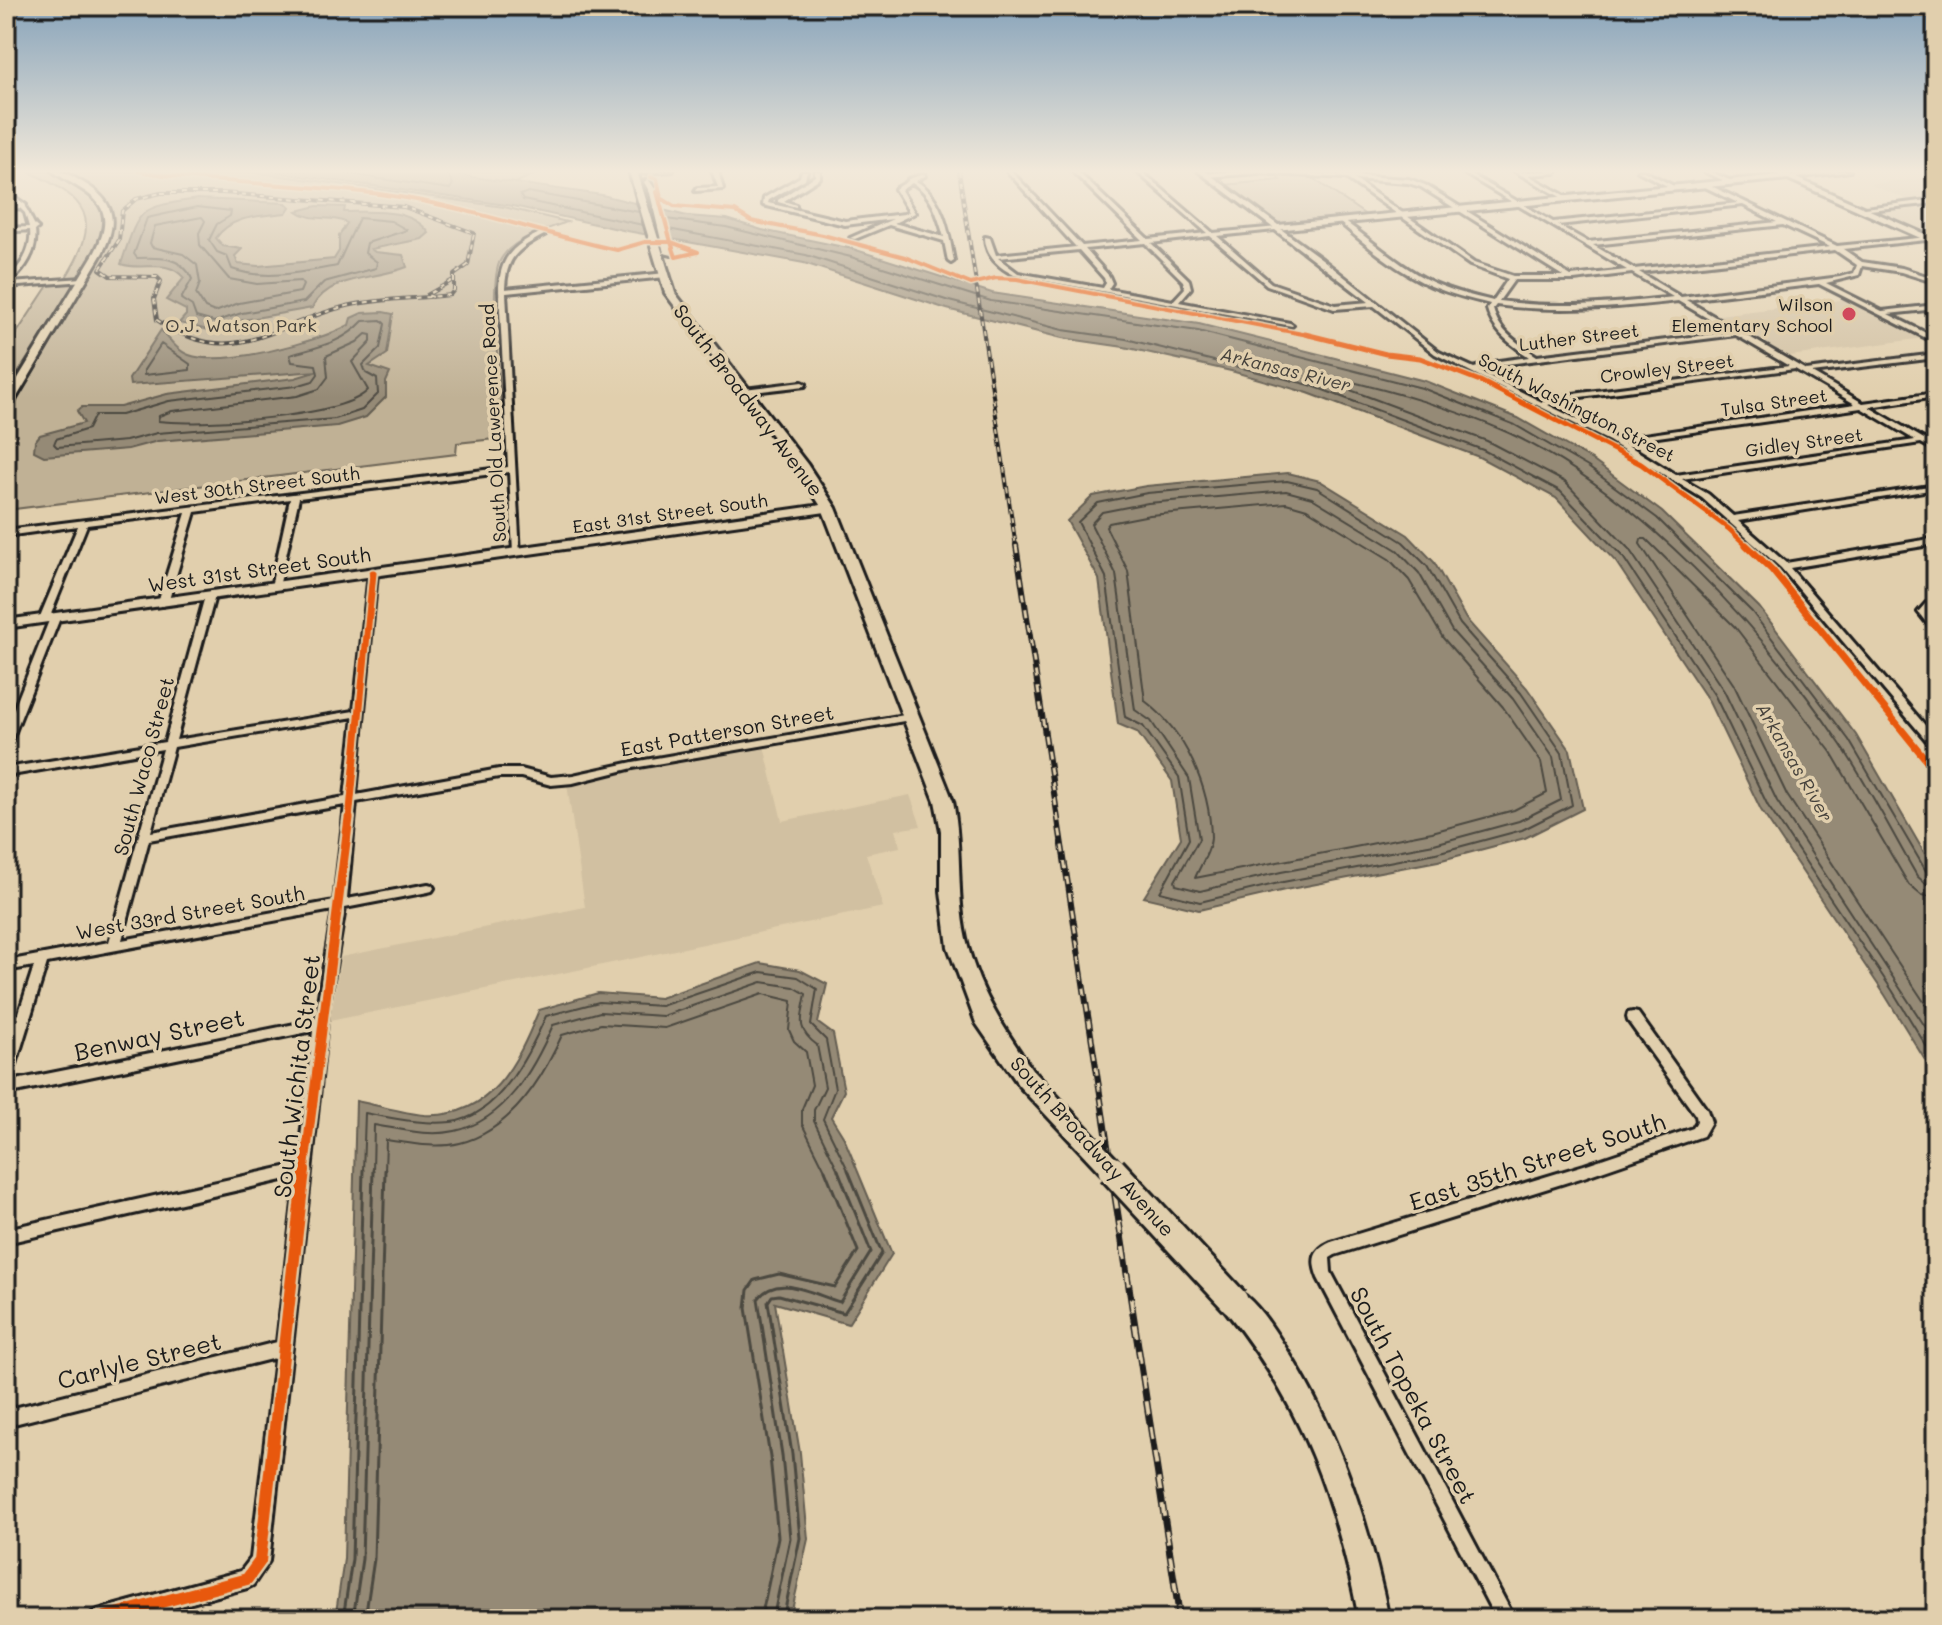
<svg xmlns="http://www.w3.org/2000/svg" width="1942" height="1625" viewBox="0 0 1942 1625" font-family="Mali,sans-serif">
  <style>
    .built { fill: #d1c0a1 }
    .green { fill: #c0b195; stroke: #6e6658; stroke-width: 2 }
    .water { fill: #958a76; stroke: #655e52; stroke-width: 2 }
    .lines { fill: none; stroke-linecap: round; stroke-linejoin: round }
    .shore-far1 { stroke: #4c4840; stroke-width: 2 }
    .shore { stroke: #4c4840; stroke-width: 3 }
    .street-casing { stroke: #1c1c1c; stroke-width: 6 }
    .secondary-casing { stroke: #1c1c1c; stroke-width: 6 }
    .primary-casing { stroke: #1c1c1c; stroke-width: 6 }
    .street { fill: #e1cfad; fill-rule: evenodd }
    .secondary { fill: #e1cfad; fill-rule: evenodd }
    .primary { fill: #e1cfad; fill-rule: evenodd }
    .rail-far2-casing { stroke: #1c1c1c; stroke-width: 4 }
    .rail-far1-casing { stroke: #1c1c1c; stroke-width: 6 }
    .rail-casing { stroke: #1c1c1c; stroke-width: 7 }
    .rail-far2 { stroke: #e1cfad; stroke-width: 2; stroke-dasharray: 5; stroke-linecap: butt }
    .rail-far1 { stroke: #e1cfad; stroke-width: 3; stroke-dasharray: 8; stroke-linecap: butt }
    .rail { stroke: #e1cfad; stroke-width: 4; stroke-dasharray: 13; stroke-linecap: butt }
    .primary-bridge-far1-casing { stroke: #1c1c1c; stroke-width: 27; stroke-linecap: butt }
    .primary-bridge-casing { stroke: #1c1c1c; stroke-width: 33; stroke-linecap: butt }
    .primary-bridge-far1 { stroke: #e1cfad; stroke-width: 21 }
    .primary-bridge { stroke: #e1cfad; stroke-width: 27 }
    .cycleway-far4-casing { stroke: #e1cfad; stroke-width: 7 }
    .cycleway-far3-casing { stroke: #e1cfad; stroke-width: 8 }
    .cycleway-far2-casing { stroke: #e1cfad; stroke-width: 11 }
    .cycleway-far1-casing { stroke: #e1cfad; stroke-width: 14 }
    .cycleway-casing { stroke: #e1cfad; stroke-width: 17 }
    .cycleway-far4 { stroke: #e8590c; stroke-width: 4 }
    .cycleway-far3 { stroke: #e8590c; stroke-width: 5 }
    .cycleway-far2 { stroke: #e8590c; stroke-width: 7 }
    .cycleway-far1 { stroke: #e8590c; stroke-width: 9 }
    .cycleway { stroke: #e8590c; stroke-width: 12 }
    .poi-dot { fill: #d1495b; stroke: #e1cfad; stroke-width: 3 }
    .labels { text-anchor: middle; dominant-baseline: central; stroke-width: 7; stroke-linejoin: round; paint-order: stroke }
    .far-poi-label { font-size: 18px; fill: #1c1c1c; stroke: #e1cfad; text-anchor: end }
    .far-park-label { font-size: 18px; fill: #45413a; stroke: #e1cfad }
    .far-street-label { font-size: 18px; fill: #1c1c1c; stroke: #e1cfad }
    .far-water-label { font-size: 18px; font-style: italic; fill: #46423c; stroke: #e1cfad }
    .street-label { font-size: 20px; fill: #1c1c1c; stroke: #e1cfad }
    .near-street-label { font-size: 24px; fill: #1c1c1c; stroke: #e1cfad }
  </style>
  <rect width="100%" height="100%" fill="#e1cfad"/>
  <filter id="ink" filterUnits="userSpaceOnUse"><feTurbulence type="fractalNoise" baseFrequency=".0125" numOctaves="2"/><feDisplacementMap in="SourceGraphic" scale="16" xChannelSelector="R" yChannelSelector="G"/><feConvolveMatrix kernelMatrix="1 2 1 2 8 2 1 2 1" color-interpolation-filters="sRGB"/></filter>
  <g filter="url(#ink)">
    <path class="built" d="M1936,177V242L1860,209L1913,202L1869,184Z
      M1849,299L1924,338L1783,357L1711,316Z
      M764,746L782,821L910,795L921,826L896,830L900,847L866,854L883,907L330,1021L341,957L585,907L567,784Z"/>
    <path class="green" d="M27,171H247L504,207L567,222C545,230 509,239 499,263C488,292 502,401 504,438L457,443L456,454L6,510V419L89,278L65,279C103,218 89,199 27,171Z
      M424,171H541L515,183Z
      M1273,172L1308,175L1370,218L1278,226L1223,185L1280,180Z
      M64,282L73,284L72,288L6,392V339L14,337L49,284Z"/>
    <path class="water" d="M267,171H428L602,195L687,216L727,219L762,230L853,249L992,293L1199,324L1339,359L1425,381L1518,418L1592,460L1662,512L1759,607L1856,735L1936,873V1078L1885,995L1761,810L1708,700L1616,562L1556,498L1479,457L1308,393L1231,371L1124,347L1062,338L947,309L804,263L627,231L513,206Z
      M197,199L286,203L290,207L286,213C261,216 232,215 216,238L223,246L242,249L235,256L238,264L258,266L334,259L339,251V236L347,223C331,214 313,223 297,211L317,206L345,207L344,212C371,212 411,207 429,233L422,239L371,249L375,252L403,255L407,267C376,280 329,274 312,308L243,320L212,331L179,323L186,315V310L166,300L184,278C167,257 143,272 121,264C140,207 137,208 197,199Z
      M383,312L393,314L387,354L369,366L390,373L386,382V397L366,417L337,426L158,441L128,449L44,456L34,451L35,441L40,435L84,423L77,411L82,407H120L167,394L295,378L318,371L130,385L129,379L161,330C169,339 178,351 189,355C223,367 318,342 349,325L351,318L362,313Z
      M1288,473L1320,481L1408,535L1434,562L1466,619L1527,688L1570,750L1583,809L1525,838L1438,861L1285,890L1199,910L1144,897L1181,838L1172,781L1137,732L1118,724L1099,579L1067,521L1093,496L1146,486Z
      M760,963L800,970L827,984L818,1023L833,1034L844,1091L831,1117L844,1138L892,1254L848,1324L775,1303L800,1453L808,1539L790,1619H335L344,1559L356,1101C378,1105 402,1113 424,1115C491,1119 517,1064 539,1010L598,993L660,998Z"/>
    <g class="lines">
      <path class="shore-far1" d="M327,171L450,189L453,184L446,171
        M197,207L231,211L230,216L217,224L209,240L217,252L227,256L232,269C265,281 304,272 337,266L359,218L391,221L407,230L367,243L365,253L377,262L376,268L324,282L304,302L242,313L214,322L196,317L192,306L181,299L192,279C182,256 159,257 137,258L134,254L147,218Z
        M639,212L528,192L520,195L523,200L643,225
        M202,217L205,221L199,233L200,245L229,279L257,284L300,281L303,285L300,292L239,303L215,312L205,308L196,294L200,283L197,265L183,254L152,247L150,243L155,226Z
        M666,219L726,227L851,257L991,301L1198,331L1422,388L1515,425L1588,467L1657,518L1752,612L1849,740L1926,871L1936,875
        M668,229L806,255L949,301L1063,330L1126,339L1310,385L1483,450L1560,491L1623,557L1715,696L1768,806L1892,990L1936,1062
        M381,320L385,324L380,348L363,365L366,373L377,379L378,394L362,410L335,419L157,433L126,441L57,447L54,444L56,439L88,429L95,415H121L169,401L296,386L313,381L318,374L316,365L292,362L290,355C317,347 343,343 363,321Z
        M366,334L371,335V342L352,362L368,390C343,418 197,426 158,421L159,416L172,411L297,396L319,389L328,377L326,356L357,342Z
        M161,344L190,364V370L144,375V370Z
        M1287,481L1317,488L1403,542L1427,566L1460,624L1521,693L1562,753L1572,805L1522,830L1436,853L1283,882L1200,902L1160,892L1189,839L1179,777L1143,726L1125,717L1106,577L1078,522L1098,503L1147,493Z
        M1286,491L1312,498L1397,550L1419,573L1452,631L1513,699L1553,757L1561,800L1519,821L1434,844L1281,872L1200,891L1176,885L1175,881L1199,839L1189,778L1151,721L1135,710L1116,574L1091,524L1102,512L1148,503Z
        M1286,503L1307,509L1389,559L1409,580L1443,638L1503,707L1541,762L1547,793L1514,810L1432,832L1195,878C1200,866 1211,850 1211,837C1210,787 1185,731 1145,701L1128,571L1106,527L1109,523L1150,515Z
        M1936,885L1926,884L1917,876C1892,833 1869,787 1841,745C1762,628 1638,493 1509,433C1453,408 1395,392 1336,378L1337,385L1487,441L1565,482L1629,549L1724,691L1777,801L1936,1043
        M1936,897L1921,895L1909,885L1831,752L1736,628L1646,539H1641L1640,544L1734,685L1787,795L1936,1020
        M363,1172L365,1113C393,1118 422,1125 451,1122C498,1117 529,1054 546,1016L599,1002L661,1006L761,972L798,977L817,989L811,1025L826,1040L835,1089L823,1119L849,1172
        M373,1172L374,1125C400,1129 428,1137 455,1131C506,1120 534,1068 553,1025L600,1012L663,1016L762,982L794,987L806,994C802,1018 795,1029 817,1045L825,1087L814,1110V1121L839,1172
        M385,1172L386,1140C409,1143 436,1149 460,1143C511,1130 542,1080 562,1035L601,1024L665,1028L763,994L792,1001L789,1030L794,1041L806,1052L812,1085L802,1109V1124L826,1172"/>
      <path class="shore" d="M343,1619L352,1559L363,1170
        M353,1619L362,1559L373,1170
        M365,1619L374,1559L385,1170
        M761,1619L778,1537L770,1457L746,1308L748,1290L755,1280L779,1274L835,1287L858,1251L825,1170
        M773,1619L790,1538L782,1455L758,1299C778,1272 814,1295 840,1302L871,1252L838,1170
        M783,1619L800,1538L792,1454L768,1302L772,1296L779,1295L844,1313L882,1253L848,1170"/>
      <g class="street-casing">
        <path id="street" d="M634,171H673L632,174Z
          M712,171H718L723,189L695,191L697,188L718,187Z
          M802,171H807L805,179L769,200L768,203L845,221L904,214L909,212L895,189L908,181V179L925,174V176L916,181C943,196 949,233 954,261L951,263L948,261L944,241L889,225L855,239L850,238L893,219L845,225L763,205L764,198L800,177ZM912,183C932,194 938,216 944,237L894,223L915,213L901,190Z
          M815,171H820V178L784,201L796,205V207L778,202V200L815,176Z
          M1007,171H1011L1082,246L1142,240L1072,171H1077L1148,239L1207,233L1136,171H1141L1213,233L1278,227L1322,259L1439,352L1474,368L1499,361L1529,357C1511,344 1493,332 1487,309L1490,304C1470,299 1450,294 1431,286C1398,272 1366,245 1339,222L1344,221C1373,241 1400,267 1432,282C1452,291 1472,296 1493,301L1508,279L1470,265L1346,178L1258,173L1206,177L1204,174C1250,168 1295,172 1341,175L1336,171H1342L1349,175L1409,179L1425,185L1571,276L1627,270L1460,171H1465L1553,222L1738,203L1703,186L1705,183L1837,246L1928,237V239L1926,240L1843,249L1862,262L1902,268L1936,279V283L1901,272L1862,266L1859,275L1826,283L1882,311L1936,305V309L1888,314L1936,338V343L1819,284L1686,300L1806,370L1936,354V358L1812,373L1863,403L1936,393V397L1869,407L1924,439L1936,437V441L1930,442L1936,446V451L1921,443L1682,479L1708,494L1733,516L1936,485V489L1738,521L1786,563L1936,538V544L1790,568L1936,738V748L1932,747L1781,568L1702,498L1609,441L1435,354L1374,306L1334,309L1267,285L1210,236L1151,243L1189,280L1191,288L1179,302L1290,323L1293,325L1292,326L1014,275C998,267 985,255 985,237L990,238L996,255L1076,247ZM1354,179L1408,183L1421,187L1563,276H1513L1474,263ZM1743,205L1777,222L1588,242L1558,225ZM1783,225L1830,247L1634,269L1593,245ZM1275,230L1369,302L1335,305L1271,283L1217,236ZM1145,243L1183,281L1185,288L1173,301L1108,289L1112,283L1109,276L1085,249ZM1079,250L1104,278L1106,283L1103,288L1018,273L998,258ZM1835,250L1857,265L1854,273L1840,277L1681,297L1639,272ZM1632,273L1673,297C1615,304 1557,309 1499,301L1514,280H1574ZM1678,301L1731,332L1537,356C1518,343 1499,332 1493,309L1496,305C1557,313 1617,308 1678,301ZM1736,335L1789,366L1573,394L1542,402L1479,371L1500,365ZM1795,369L1855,404L1617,439L1548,405L1573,398ZM1861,408L1915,440L1676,475L1623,442Z
          M1514,171L1523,172L1557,171L1555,173L1528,175L1571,199L1566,200Z
          M1638,171H1644L1678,188L1673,189Z
          M1703,171H1709L1734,182L1729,183Z
          M1835,171H1850L1787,179L1784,177Z
          M6,191L26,205L25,207C30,213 32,224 38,228L35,230C38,252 25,269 10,283L83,278L86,280L85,281L6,287V280C21,266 32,251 30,230L6,232V228L29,227L25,213L20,208L6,210V206L18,205L6,196Z
          M1936,199V203L1860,211L1857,209Z
          M544,231L547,233L546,234C519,248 506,256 505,289L666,273L669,275L666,277L506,293L520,555H514L513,553L509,472L299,498L279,587L275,590L271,587L290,499L195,512L168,603L163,606L158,603L186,513L87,525L49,619L47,621H41L39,619L78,526L6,536V530L508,467L499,291C499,257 514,244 544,231Z
          M802,382L806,384L805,386L744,393L740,391L744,389Z
          M373,570L377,573L356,795L499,769H521L551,777L573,775L633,762L910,714L915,717L910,720L633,768L573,783L551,785L521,777H499L356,802L347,899L428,884L432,885L434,888L432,891L428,892L345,908L329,1004L269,1561L253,1585L247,1588L132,1619H89L92,1613L98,1610L241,1571L251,1558L275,1358L6,1426V1410L277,1342L296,1177L6,1243V1229L298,1164L313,1031L6,1094V1082L315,1020L333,910L47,963L13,1074L11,1078L6,1080V1053L34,966L6,971V961L109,942L163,749L6,776V768L165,742L205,596L210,593L215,596L176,740L354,711L369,573ZM354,717L345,797L151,832L174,747ZM345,805L334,901L122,940L149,840Z
          M1936,600V606L1932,607L1928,612L1936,623V632L1933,631L1918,612L1926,603Z
          M55,615L60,618L11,742L6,745V729L50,618Z
          M1633,1012L1638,1013L1707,1110L1711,1122L1703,1136L1584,1177L1335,1255L1330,1258L1331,1272L1515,1619H1496L1318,1278C1311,1260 1313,1250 1331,1242L1584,1165L1693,1128L1697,1121L1696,1116L1628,1021L1627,1017L1628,1013Z"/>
      </g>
      <g class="secondary-casing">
        <path id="secondary" d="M52,171C63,170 72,176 82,182C114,200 119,220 103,252L11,407L6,410V398L95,252C121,201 88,195 52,171Z
          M1198,171H1205L1278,225L1779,175L1776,173L1780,171L1936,239V245L1788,179L1276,230Z
          M829,504L833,505V511L6,628V620Z"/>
      </g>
      <g class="primary-casing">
        <path id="primary" d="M629,171H637L675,293L807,464L836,508L953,801C963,849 955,900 968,947C981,995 1006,1032 1034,1072L1037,1078L1034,1084L1026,1087L1018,1084L976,1023L948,947L941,891V831L935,801L822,508L797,469L665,293Z
          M648,179L658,193L672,255L664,253L650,193L644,182Z
          M1234,1289C1251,1296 1266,1318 1276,1333C1335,1420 1368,1517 1389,1619H1359C1336,1501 1302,1404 1225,1310L1221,1301L1225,1292Z"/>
      </g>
      <use href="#street" class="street"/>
      <use href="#secondary" class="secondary"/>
      <use href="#primary" class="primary"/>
      <g class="rail-far2-casing">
        <path id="rail-far2" d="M959,171L1016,547
          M161,193H223L404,207L474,233L468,265L454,275V290L450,295C416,299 381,298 347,306C271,324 234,372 157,320L154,299L161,281L157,277L110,276L100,269L119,240L122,211L136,199Z
          M433,297L427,295L453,280"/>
      </g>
      <g class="rail-far1-casing">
        <path id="rail-far1" d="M1016,545L1112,1172"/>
      </g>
      <g class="rail-casing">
        <path id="rail" d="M1111,1170L1180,1619"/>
      </g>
      <use href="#rail-far2" class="rail-far2"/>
      <use href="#rail-far1" class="rail-far1"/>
      <use href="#rail" class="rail"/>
      <g class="primary-bridge-far1-casing">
        <path id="primary-bridge-far1" d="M1026,1078L1114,1172"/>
      </g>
      <g class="primary-bridge-casing">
        <path id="primary-bridge" d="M1112,1170L1234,1301"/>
      </g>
      <use href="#primary-bridge-far1" class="primary-bridge-far1"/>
      <use href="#primary-bridge" class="primary-bridge"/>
      <g class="cycleway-far4-casing">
        <path id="cycleway-far4" d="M138,171C220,185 304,183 386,195C466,206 539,233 617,250L645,242H671
          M651,177L657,179L661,198L674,206L735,211L751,221L823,235L905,257L971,284L996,278L1017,279L1313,336
          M657,192L671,242
          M671,242L698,252L676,257Z"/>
      </g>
      <g class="cycleway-far3-casing">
        <path id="cycleway-far3" d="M1305,334L1386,354L1420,358L1480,381L1641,464L1729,529L1748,547"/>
      </g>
      <g class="cycleway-far2-casing">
        <path id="cycleway-far2" d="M1746,545L1772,570L1936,772
          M349,820L373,573"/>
      </g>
      <g class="cycleway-far1-casing">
        <path id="cycleway-far1" d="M304,1172L349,818"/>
      </g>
      <g class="cycleway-casing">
        <path id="cycleway" d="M98,1619L247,1579L260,1561L304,1170"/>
      </g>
      <use href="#cycleway-far4" class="cycleway-far4"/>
      <use href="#cycleway-far3" class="cycleway-far3"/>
      <use href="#cycleway-far2" class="cycleway-far2"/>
      <use href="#cycleway-far1" class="cycleway-far1"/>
      <use href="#cycleway" class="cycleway"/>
    </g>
  </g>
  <linearGradient id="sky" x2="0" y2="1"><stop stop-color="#87a3ba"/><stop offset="0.43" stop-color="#f2e9da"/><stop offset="1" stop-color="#f2e9da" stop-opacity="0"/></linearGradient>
  <rect width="1942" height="398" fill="url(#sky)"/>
  <circle class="poi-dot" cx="1849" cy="314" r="8"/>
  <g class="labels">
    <g class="far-poi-label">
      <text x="1833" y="304">Wilson<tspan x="1833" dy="21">Elementary School</tspan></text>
    </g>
    <g class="far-park-label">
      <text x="241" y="325">O.J. Watson Park</text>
    </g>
    <g class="far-street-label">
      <text transform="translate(1579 337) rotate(-7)">Luther Street</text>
      <text transform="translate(1667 368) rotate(-7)">Crowley Street</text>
      <text transform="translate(1774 402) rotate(-8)">Tulsa Street</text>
      <text transform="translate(1577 407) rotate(27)">South Washington Street</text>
      <text transform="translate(493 423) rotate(-93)">South Old Lawerence Road</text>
      <text transform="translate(1804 442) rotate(-8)">Gidley Street</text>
      <text transform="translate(257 485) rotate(-7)">West 30th Street South</text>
      <text transform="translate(670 513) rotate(-8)">East 31st Street South</text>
    </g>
    <g class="far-water-label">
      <text transform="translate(1286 369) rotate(14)">Arkansas River</text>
      <text transform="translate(1795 762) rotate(60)">Arkansas River</text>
    </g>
    <g class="street-label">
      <text transform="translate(749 400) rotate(53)">South Broadway Avenue</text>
      <text transform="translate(259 569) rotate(-8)">West 31st Street South</text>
      <text transform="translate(727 730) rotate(-10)">East Patterson Street</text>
      <text transform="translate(143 766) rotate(-75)">South Waco Street</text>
      <text transform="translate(190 912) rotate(-10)">West 33rd Street South</text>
      <text transform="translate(1093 1146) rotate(48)">South Broadway Avenue</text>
    </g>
    <g class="near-street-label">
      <text transform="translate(159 1034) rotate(-12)">Benway Street</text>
      <text transform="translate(296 1076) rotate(-83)">South Wichita Street</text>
      <text transform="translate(1537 1161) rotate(-18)">East 35th Street South</text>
      <text transform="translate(139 1360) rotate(-14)">Carlyle Street</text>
      <text transform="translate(1414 1395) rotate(62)">South Topeka Street</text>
    </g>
  </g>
  <rect width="1942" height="1625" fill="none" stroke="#e1cfad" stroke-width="32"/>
  <rect x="16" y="16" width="1910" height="1593" fill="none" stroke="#1c1c1c" stroke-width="3" filter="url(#ink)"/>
</svg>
